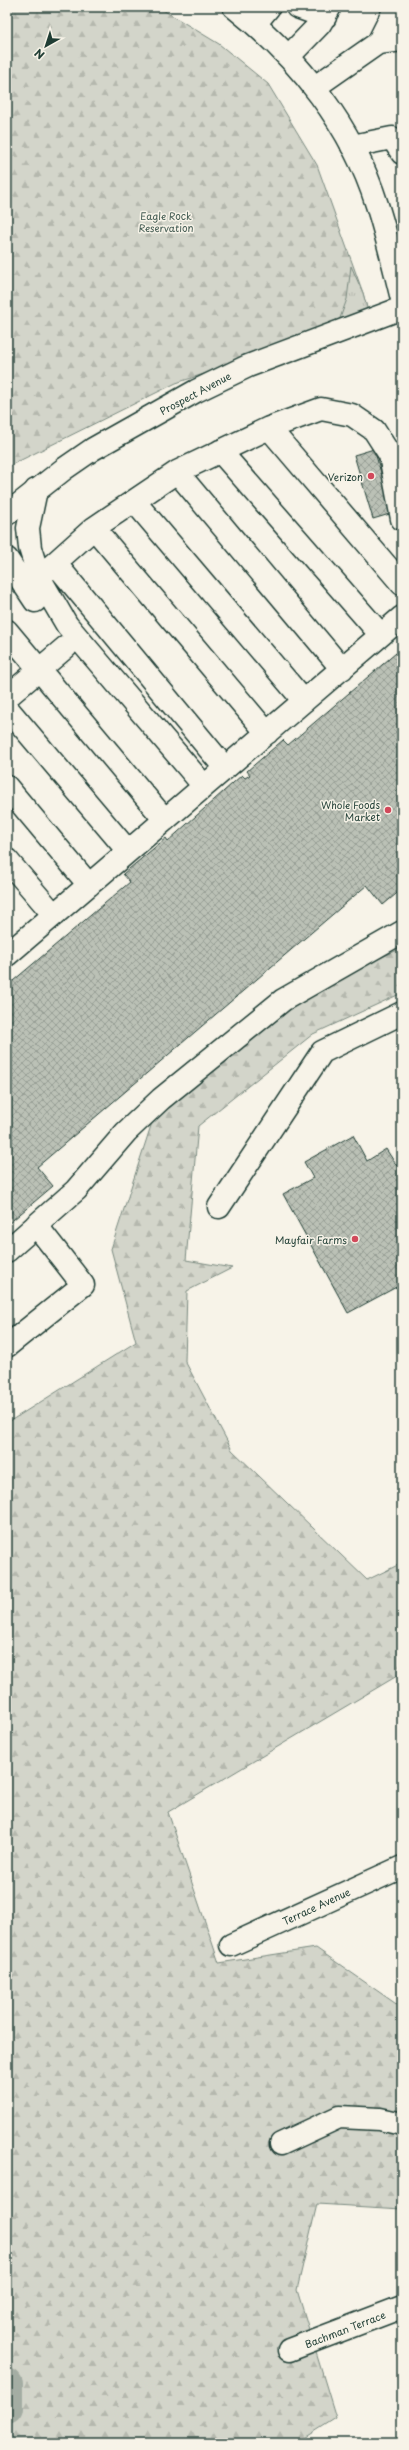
<svg xmlns="http://www.w3.org/2000/svg" width="409" height="2450" viewBox="0 0 409 2450" font-family="'Playpen Sans',sans-serif">
  <style>
    .forest { fill: url(#forest-firs); stroke: #79897f }
    .park { fill: url(#park-tufts); stroke: #79897f }
    .lines { fill: none; stroke-linecap: round; stroke-linejoin: round }
    .river { stroke: #a4ada3; stroke-width: 32 }
    .building { fill: url(#building-cross-hatch); stroke: #1f3d34 }
    .minor-casing { stroke: #1f3d34; stroke-width: 25 }
    .major-casing { stroke: #1f3d34; stroke-width: 25 }
    .minor { stroke: #f7f3e8; stroke-width: 22 }
    .major { stroke: #f7f3e8; stroke-width: 22 }
    .poi-dot { fill: #d1495b; stroke: #f7f3e8; stroke-width: 1.5 }
    .labels { text-anchor: middle; dominant-baseline: central; stroke-width: 3; stroke-linejoin: round; paint-order: stroke }
    .park-label { font-size: 10px; fill: #435b52; stroke: #f7f3e8 }
    .street-label { font-size: 10px; fill: #1f3d34; stroke: #f7f3e8 }
    .poi-label { font-size: 10px; fill: #1f3d34; stroke: #f7f3e8; text-anchor: end }
  </style>
  <defs>
    <pattern id="forest-firs" width="22" height="20" patternUnits="userSpaceOnUse"><rect width="22" height="20" fill="#d3d5ca"/><path d="M5 1l3.5 6h-7zM16 11l3.5 6h-7z" fill="#b5b8ae"/></pattern>
    <pattern id="park-tufts" width="24" height="20" patternUnits="userSpaceOnUse"><rect width="24" height="20" fill="#d3d5ca"/><path d="M3 7l-1-3M5 7V3M7 7l1-3M15 17l-1-3M17 17v-4M19 17l1-3" fill="none" stroke="#b5b8ae"/></pattern>
    <pattern id="building-cross-hatch" width="8" height="8" patternUnits="userSpaceOnUse"><rect width="8" height="8" fill="#bbc1b6"/><path d="M0 0l8 8M0 8l8-8" fill="none" stroke="#979e95"/></pattern>
  </defs>
  <rect width="100%" height="100%" fill="#f7f3e8"/>
  <filter id="ink" filterUnits="userSpaceOnUse"><feTurbulence type="fractalNoise" baseFrequency=".025" numOctaves="2"/><feDisplacementMap in="SourceGraphic" scale="8" xChannelSelector="R" yChannelSelector="G"/><feConvolveMatrix kernelMatrix="1 2 1 2 8 2 1 2 1" color-interpolation-filters="sRGB"/></filter>
  <g filter="url(#ink)">
    <path class="forest" d="M7,7H158L219,44L268,84L317,165L363,293L370,320L176,383L7,467Z
      M402,948V993L313,1034L198,1126L186,1260L232,1268L187,1291L185,1361L232,1450L367,1580L402,1563V1673L168,1812L219,1963L316,1948L402,2008V2209L317,2204L297,2290L336,2418L297,2443H7V1423L136,1342L111,1249L157,1107L276,1005Z"/>
    <path class="park" d="M351,266L363,293L370,319L335,332L347,299Z"/>
    <g class="lines">
      <path class="river" d="M7,2384V2408"/>
    </g>
    <path class="building" d="M374,449L393,513L373,519L354,455Z
      M396,653L402,659V889L383,905L367,885L37,1167L53,1186L7,1225V986L130,882L123,874L166,838L168,841L242,775L245,778L250,775L247,771L283,740L288,745Z
      M353,1135L367,1161L386,1149L397,1166L402,1163V1284L348,1313L283,1194L313,1178L304,1162Z"/>
    <g class="lines">
      <g class="minor-casing">
        <path id="minor" d="M297,7L325,17
          M255,24L269,7
          M378,43L402,40
          M289,56L320,24L330,7
          M315,87L378,43L396,7
          M352,146L392,138L402,153
          M269,428L402,584
          M220,451L381,635
          M177,472L342,669
          M36,490L28,528L30,548L39,577L67,625L204,786
          M134,501L304,701
          M94,528L267,733
          M7,559L35,601
          M55,563L225,768
          M27,588L94,528L177,472L269,428L321,409L352,415L374,430L390,455L402,519
          M7,631L165,820
          M7,697L66,647
          M7,708L128,851
          M7,787L89,885
          M7,860L54,915
          M7,955L402,617
          M219,1207L322,1052L402,1013
          M7,1251L76,1190L126,1132L161,1099L283,1000L402,932
          M7,1346L83,1285L36,1225
          M231,1945L402,1867
          M281,2144L339,2117L380,2119L402,2124
          M289,2350L402,2307"/>
      </g>
      <g class="major-casing">
        <path id="major" d="M234,7C298,58 352,125 377,205C387,236 394,267 402,299
          M7,514L64,469L93,449L196,391L248,366L402,308"/>
      </g>
      <use href="#minor" class="minor"/>
      <use href="#major" class="major"/>
    </g>
  </g>
  <g class="poi-dot">
    <circle cx="371" cy="476" r="4"/>
    <circle cx="388" cy="810" r="4"/>
    <circle cx="355" cy="1239" r="4"/>
  </g>
  <g class="labels">
    <g class="park-label">
      <text x="166" y="215">Eagle Rock<tspan x="166" dy="12">Reservation</tspan></text>
    </g>
    <g class="street-label">
      <text transform="translate(195 393) rotate(-28)">Prospect Avenue</text>
      <text transform="translate(316 1906) rotate(-25)">Terrace Avenue</text>
      <text transform="translate(345 2329) rotate(-21)">Bachman Terrace</text>
    </g>
    <g class="poi-label">
      <text x="363" y="476">Verizon</text>
      <text x="380" y="804">Whole Foods<tspan x="380" dy="12">Market</tspan></text>
      <text x="347" y="1239">Mayfair Farms</text>
    </g>
  </g>
  <rect width="409" height="2450" fill="none" stroke="#f7f3e8" stroke-width="24"/>
  <rect x="12" y="12" width="385" height="2426" fill="none" stroke="#1f3d34" stroke-width="1.5" filter="url(#ink)"/>
  <g transform="translate(46 46) rotate(219)" stroke="#f7f3e8" stroke-width="3" paint-order="stroke">
  <path d="M0-3L7 15L0 10L-7 15Z" fill="#1f3d34"/>
  <text y="-6" font-size="11" font-weight="bold" text-anchor="middle" fill="#1f3d34">N</text>
  </g>
</svg>
